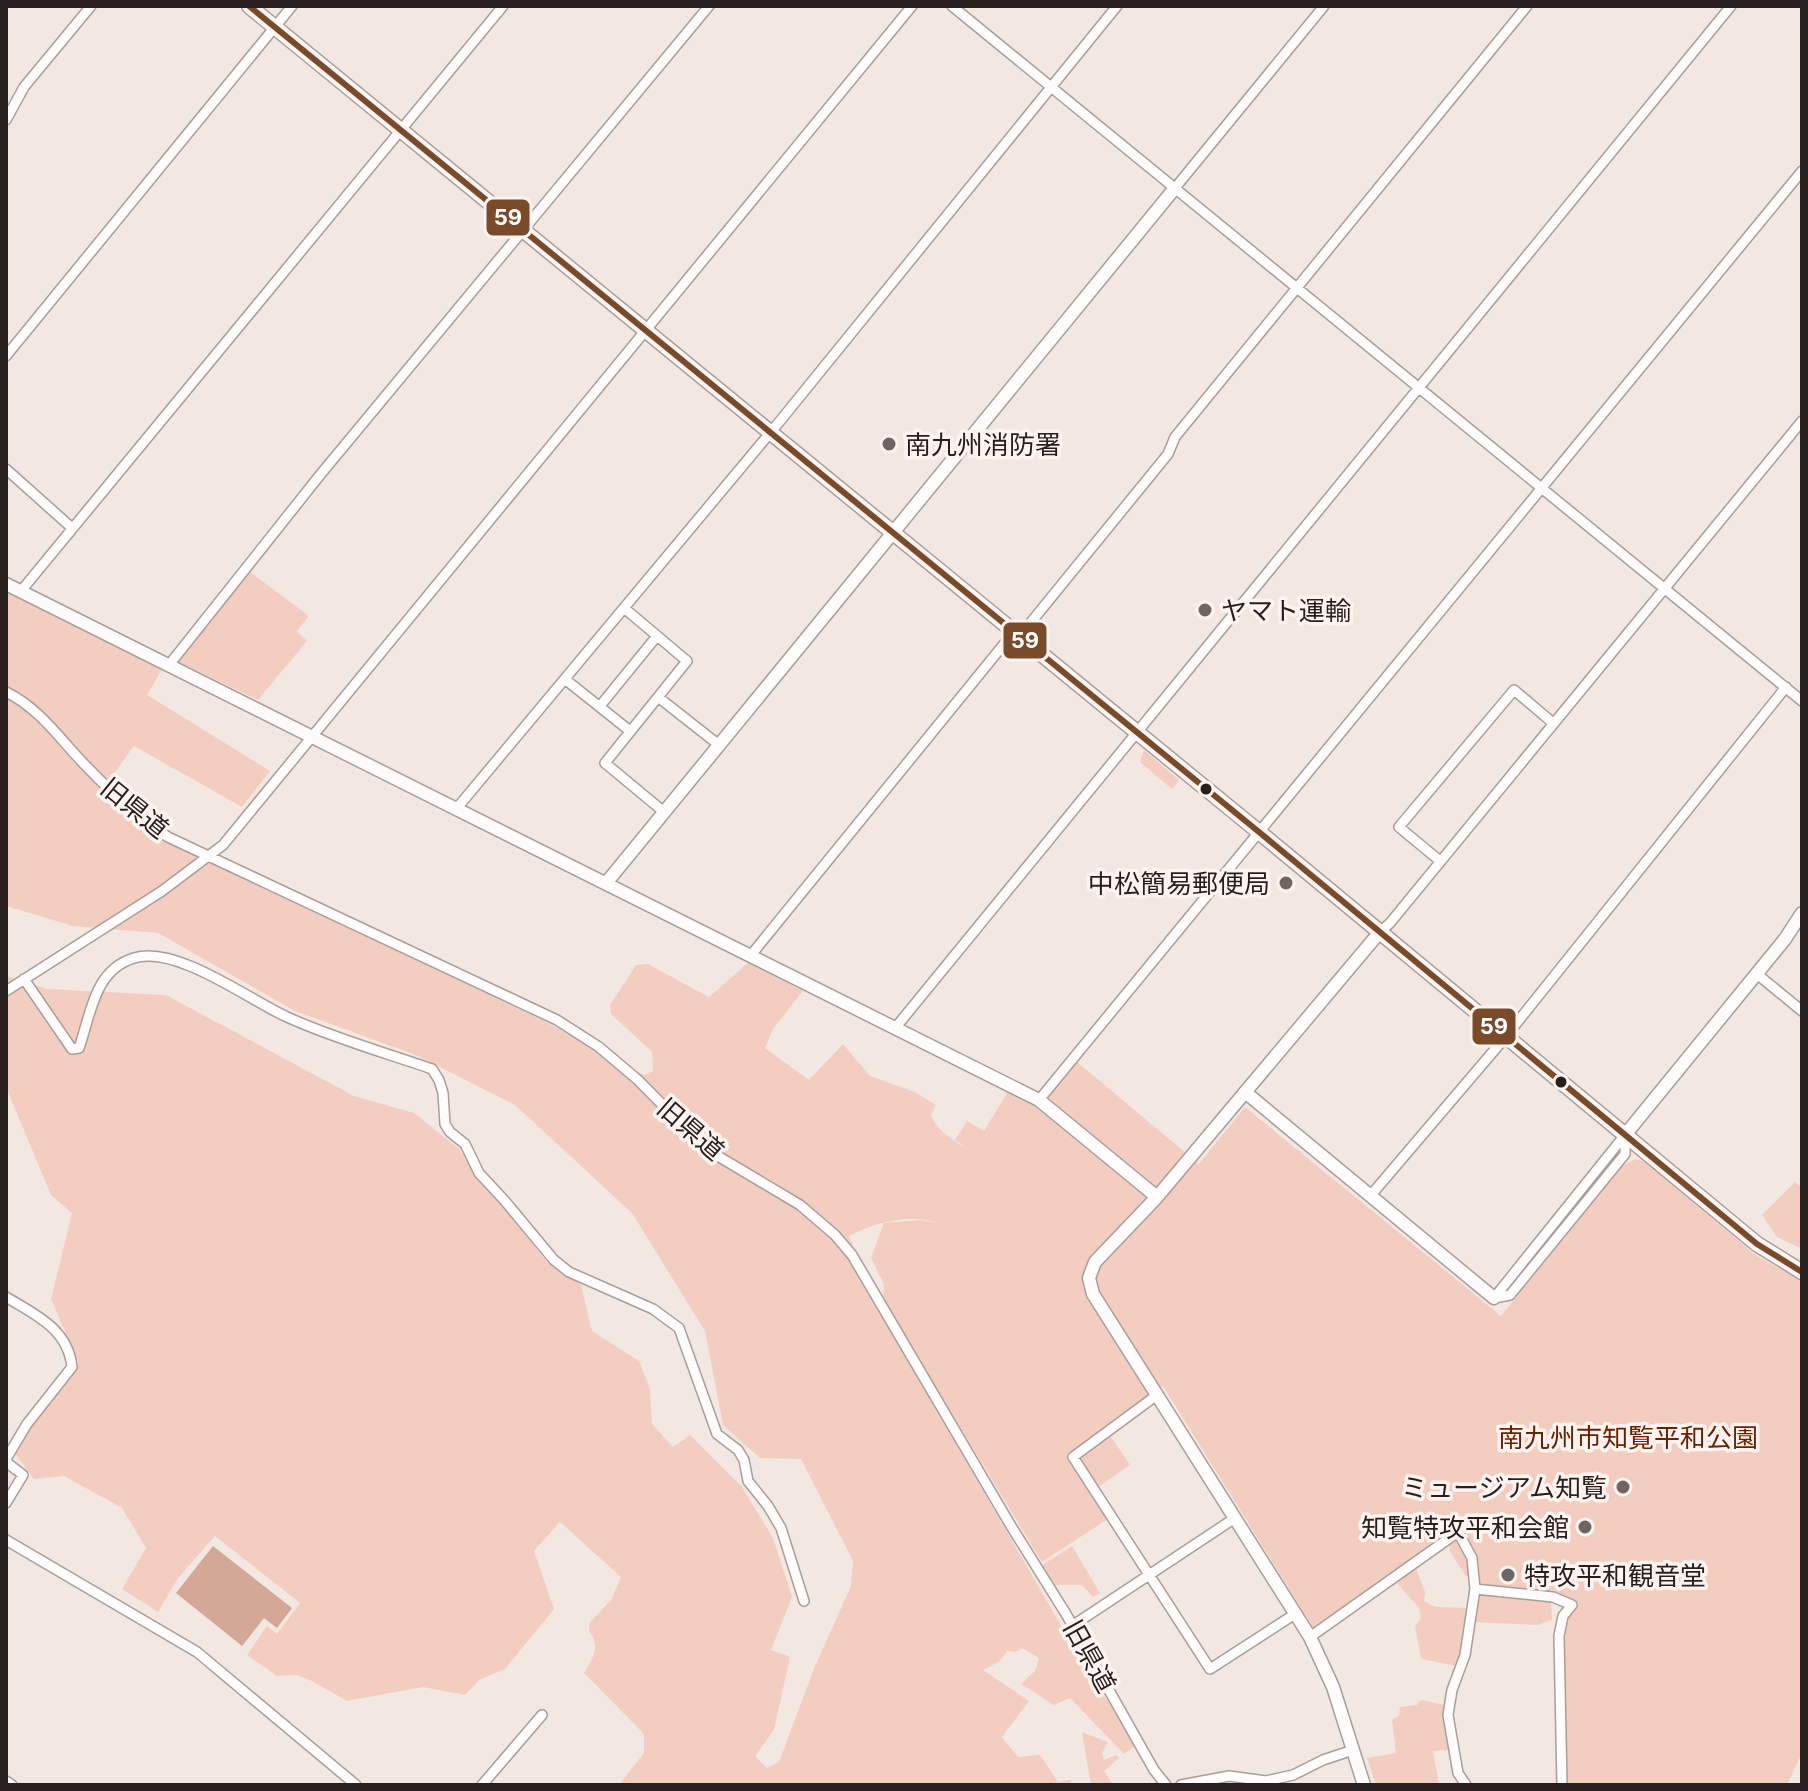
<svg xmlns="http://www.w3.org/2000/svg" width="1808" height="1791" viewBox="0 0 1808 1791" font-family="Inter,'Noto Sans JP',sans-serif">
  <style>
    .green { fill: #f3cec0 }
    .water { fill: #d4a796 }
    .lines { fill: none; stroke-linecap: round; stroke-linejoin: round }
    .minor-casing { stroke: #a79e9a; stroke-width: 12 }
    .tertiary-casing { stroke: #a79e9a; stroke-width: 15 }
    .primary-casing { stroke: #a79e9a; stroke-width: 17 }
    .minor { stroke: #fdfbfb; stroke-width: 9 }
    .tertiary { stroke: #fdfbfb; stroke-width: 12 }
    .primary { stroke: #fdfbfb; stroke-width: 14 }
    .bus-1-casing { stroke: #fdf4f1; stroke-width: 12 }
    .bus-1 { stroke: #7a4b2a; stroke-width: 6 }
    .poi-dot { fill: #6e6562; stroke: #fdf4f1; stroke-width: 3 }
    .bus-dot { fill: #271f1d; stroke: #fdf4f1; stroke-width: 3 }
    .labels { text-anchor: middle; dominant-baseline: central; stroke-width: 7; stroke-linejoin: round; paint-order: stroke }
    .poi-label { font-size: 26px; fill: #271f1d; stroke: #fdf4f1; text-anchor: start }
    .street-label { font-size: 26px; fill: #271f1d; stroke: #fdf4f1 }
    .park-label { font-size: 26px; fill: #692200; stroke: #fdf4f1 }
    .line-badge { stroke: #fdf4f1; stroke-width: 3 }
    .badge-label { font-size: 22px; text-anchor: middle; font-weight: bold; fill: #fff }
  </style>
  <rect width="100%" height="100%" fill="#f3e7e2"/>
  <path class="green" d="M250,572L309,616L297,631L307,641L258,700L179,662L178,659Z
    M8,592L163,668L147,695L270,771L242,807L134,746L102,790L164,840L540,1019L644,1075L653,1071L652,1052L611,1014L610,1005L636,965L648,964L709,997L749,962L803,991L773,1029L765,1048L809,1080L843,1044L870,1076L915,1092L936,1105L931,1115C936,1130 953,1140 966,1148L955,1140L967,1121L984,1131L1009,1090L1038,1107L1076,1061L1199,1164L1245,1107L1501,1316L1622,1166L1636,1159L1644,1161L1757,1256L1802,1281V1753L1787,1785H1565L1563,1627L1566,1618L1579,1603L1554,1594L1477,1585L1465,1575L1449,1550L1451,1541L1314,1629L1163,1386L1105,1428L1130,1465L1091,1492L1108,1519L1042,1562L883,1300L884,1284L871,1258L884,1223L920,1220L940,1223C909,1214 878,1221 849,1236L877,1308L1081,1660L1136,1745L1124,1754L1070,1698L1054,1705L1021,1684L1035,1671L1039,1658L1022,1648L1016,1652L1007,1651L1000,1661L983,1670L1029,1701L1002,1737L1018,1757L1040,1755L1058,1782L1071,1780V1785H619L644,1753V1734L584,1673C593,1658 601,1647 589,1631L590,1622L611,1600L621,1577L560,1522L534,1551L554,1609L505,1669L479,1680L465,1695L423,1687L347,1701L310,1680L296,1675L277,1676L247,1655L267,1626L277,1634L300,1603L215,1536L178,1578L158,1612L122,1589L146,1548L122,1508L64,1476L34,1479L14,1452L44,1407L63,1388L79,1363L51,1299L72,1213L51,1195L6,1087V976L47,989L166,995L354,1096L414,1113L459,1149L547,1262L581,1285L592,1331L639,1361L650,1389L652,1424L673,1447L690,1435L742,1487L773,1538L792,1597L771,1650L790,1657L774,1730L755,1756L767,1768L779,1762L815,1666L851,1586L853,1561L801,1459L760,1458L723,1425L705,1331L632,1213L515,1105L416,1055L295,1011L158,933L73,926L6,906Z
    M1144,750L1179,780L1172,789L1140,762Z
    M1795,1182L1802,1187V1249L1777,1237L1762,1215Z
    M1072,1546L1100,1593L1093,1597L1082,1585H1055L1042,1565Z
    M1416,1568L1425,1592L1424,1601L1436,1607L1469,1608L1462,1652L1457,1666L1421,1659L1415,1626L1421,1618L1419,1608L1396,1582Z
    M1478,1592L1551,1599L1552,1620L1538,1625L1475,1622Z
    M1421,1700L1444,1705V1723L1449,1750L1433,1751L1439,1784L1376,1785L1367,1758L1396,1753L1392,1720L1399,1716L1400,1707L1417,1705Z
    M1082,1732L1108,1742L1102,1753L1104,1760L1116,1755L1119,1758L1104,1771L1112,1783H1136V1785H1091Z"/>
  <path class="water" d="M213,1546L292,1608L277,1628L264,1618L242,1646L176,1593Z"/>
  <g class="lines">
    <g class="minor-casing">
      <path id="minor" d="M952,6L1802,701
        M6,120L24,87L91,6
        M1175,188L1324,6
        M6,356L292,6
        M6,469L72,528
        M21,591L503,6
        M624,608L687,661L605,763L664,812
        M1019,637L1168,454L1175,437L1527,6
        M169,665L320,475L709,6
        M566,680L630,731
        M6,692C41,709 61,741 88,768C113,794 138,817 168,837L557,1020L599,1047L638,1080L706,1149L800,1205L835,1235L852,1255L1011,1526L1066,1614L1154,1770L1166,1785
        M658,697L719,745
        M600,706L657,636
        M457,808L780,421L1117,6
        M1440,861L1399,827L1514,690L1553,723
        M1379,933L1390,923L1802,421
        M751,955L1013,633
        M1757,974L1802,1011
        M24,979L72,1049L79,1048C91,1014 94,970 134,958C177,945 249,1000 287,1017C333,1038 383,1052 432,1069L439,1080L443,1093L445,1124L450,1132L465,1144L479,1173L505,1201L554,1260L569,1272L653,1309L679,1328L717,1434L738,1450L744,1460L748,1481L768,1506L781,1528L804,1601
        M6,991L162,891L223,845L912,6
        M896,1027L1731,6
        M1039,1100L1802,171
        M1371,1195L1503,1040L1786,687
        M6,1297C36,1315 68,1329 72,1367L27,1424L6,1459
        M1494,1298L1510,1295L1625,1154V1135
        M1494,1298L1625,1135
        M1157,1395L1073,1457L1210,1669L1295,1614
        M6,1462L23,1475L6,1503
        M6,1540L197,1652L356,1785
        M1072,1626L1235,1518
        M1310,1637L1458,1532L1472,1558L1475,1589L1553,1597L1572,1605L1563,1616L1559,1636L1562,1785
        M6,1781L12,1785
        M482,1785L542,1715
        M1181,1785L1229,1776L1266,1781L1293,1775L1323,1760L1353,1750
        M1466,1785L1458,1773L1448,1715L1452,1690L1465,1655L1475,1589"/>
    </g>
    <g class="tertiary-casing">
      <path id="tertiary" d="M6,584L1039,1100L1157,1197
        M607,882L1175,188
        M1245,1092L1494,1298
        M1625,1135L1785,939L1802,913
        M1364,1785L1333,1687L1310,1637L1093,1294L1089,1278L1095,1262L1157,1197L1379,933"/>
    </g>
    <g class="primary-casing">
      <path id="primary" d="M249,6L1259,832L1757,1244L1802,1272"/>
    </g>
    <use href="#minor" class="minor"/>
    <use href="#tertiary" class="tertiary"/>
    <use href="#primary" class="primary"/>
    <g class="bus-1-casing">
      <path id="bus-1" d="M249,6L1259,832L1757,1244L1802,1272"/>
    </g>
    <use href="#bus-1" class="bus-1"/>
  </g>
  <g class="poi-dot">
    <circle cx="889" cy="444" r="8"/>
    <circle cx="1205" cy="610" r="8"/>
    <circle cx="1286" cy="883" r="8"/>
    <circle cx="1623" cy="1487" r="8"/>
    <circle cx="1585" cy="1527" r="8"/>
    <circle cx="1508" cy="1575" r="8"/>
  </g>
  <g class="bus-dot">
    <circle cx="1206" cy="789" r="7"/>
    <circle cx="1561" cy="1082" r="7"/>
  </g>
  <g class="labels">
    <g class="poi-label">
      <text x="905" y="444">南九州消防署</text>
      <text x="1221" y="610">ヤマト運輸</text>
      <text x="1270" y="883" text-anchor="end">中松簡易郵便局</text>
      <text x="1607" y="1487" text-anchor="end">ミュージアム知覧</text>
      <text x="1569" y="1527" text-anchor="end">知覧特攻平和会館</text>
      <text x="1524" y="1575">特攻平和観音堂</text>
    </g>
    <g class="street-label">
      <text transform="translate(135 808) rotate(39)">旧県道</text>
      <text transform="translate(691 1129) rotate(41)">旧県道</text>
      <text transform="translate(1090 1656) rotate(61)">旧県道</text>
    </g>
    <g class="park-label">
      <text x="1628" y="1437">南九州市知覧平和公園</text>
    </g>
  </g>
  <g class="line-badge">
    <rect x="485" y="198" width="46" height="39" rx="8" fill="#7a4b2a"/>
    <rect x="1002" y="621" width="46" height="39" rx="8" fill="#7a4b2a"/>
    <rect x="1471" y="1007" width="46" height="39" rx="8" fill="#7a4b2a"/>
  </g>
  <g class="badge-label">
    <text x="508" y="225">59</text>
    <text x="1025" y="648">59</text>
    <text x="1494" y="1034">59</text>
  </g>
  <rect width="1808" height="1791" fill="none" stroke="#271f1d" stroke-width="16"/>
</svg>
